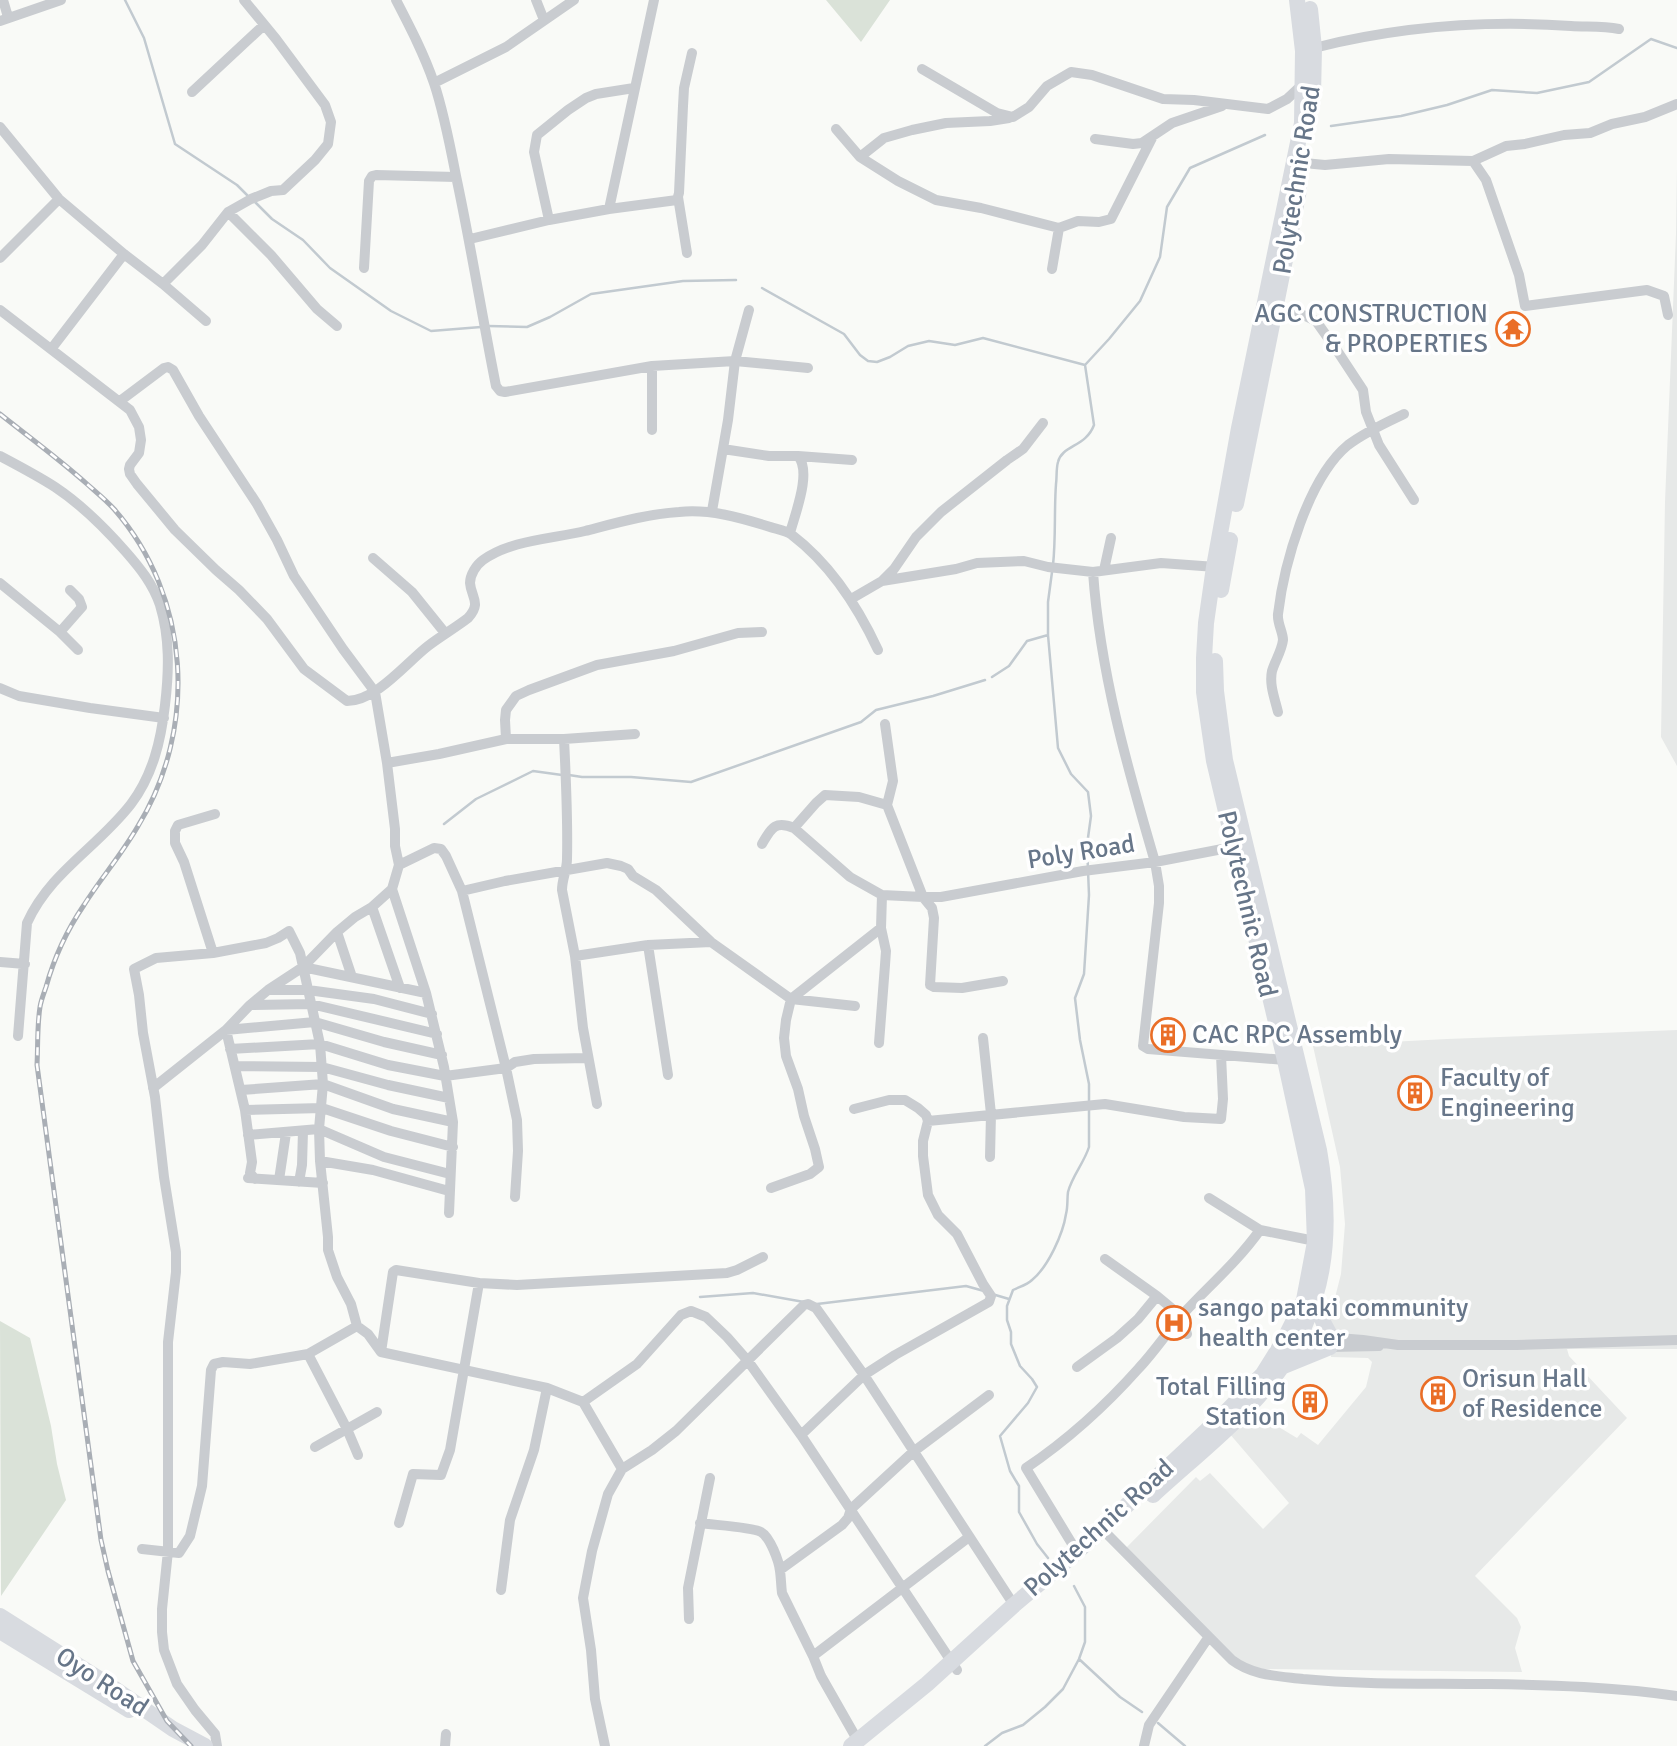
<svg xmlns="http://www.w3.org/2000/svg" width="1677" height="1746" viewBox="0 0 1677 1746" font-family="Signika,sans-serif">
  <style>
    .built { fill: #e7e9e8 }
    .green { fill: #dae2d8 }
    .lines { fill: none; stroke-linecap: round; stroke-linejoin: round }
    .stream { stroke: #c2cad0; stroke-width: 2.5 }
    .minor { stroke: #c9ccd0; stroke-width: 10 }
    .primary { stroke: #d8dbe0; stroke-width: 16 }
    .rail-casing { stroke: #a9aeb5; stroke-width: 5 }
    .rail { stroke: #fff; stroke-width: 2.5; stroke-dasharray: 8; stroke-linecap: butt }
    .labels { text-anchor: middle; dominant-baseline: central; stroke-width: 7; stroke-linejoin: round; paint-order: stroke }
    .street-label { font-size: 26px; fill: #677689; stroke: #fff }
    .poi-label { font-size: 26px; fill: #677689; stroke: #fff; text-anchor: start }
  </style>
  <rect width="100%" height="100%" fill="#f9faf7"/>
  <path class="built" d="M1677,167V766L1661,737L1665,502L1676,234Z
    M1677,1030V1349H1567L1569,1356L1627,1418L1475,1576L1517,1618L1521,1627L1515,1648L1522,1672L1263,1669L1245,1666L1125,1549L1196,1477L1200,1481L1210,1473L1263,1529L1289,1503L1229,1433L1252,1411L1297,1438L1301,1433L1318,1445L1366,1387L1372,1362L1368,1358L1331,1357L1332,1336L1327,1329L1341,1274L1345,1224L1340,1167L1313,1046L1447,1039Z"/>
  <path class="green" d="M826,0H890L861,42Z
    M0,1321L30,1338L51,1426L57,1464L66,1500L1,1596Z"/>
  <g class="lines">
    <path class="stream" d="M125,0L144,38L175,144L237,185L250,198
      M1331,126L1401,116L1447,105L1492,90L1537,93L1589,82L1651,39L1677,48
      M255,202L272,219L303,240L330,268L391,311L431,331L481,327
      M762,288L844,334L860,355L868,361L877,362L890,357L908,346L929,341L955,345L983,338L1085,365
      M488,326L527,327L550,317L591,294L683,281L736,280
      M1053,565C1056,538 1054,511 1056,484C1057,477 1056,469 1058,462C1062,445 1086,447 1094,425L1085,365L1109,339L1140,301L1160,257L1167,207L1190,168L1265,135
      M992,677L1009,666L1027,641L1048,635
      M569,775L582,777H631L691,782L861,722L876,710L933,696L985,680
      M444,824L476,799L533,771L562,775
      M992,1294L1009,1299
      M700,1297L753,1293L804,1302
      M817,1304L966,1286L984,1291
      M1048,1558L1037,1544L1019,1512V1486L1010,1471L1000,1436L1028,1403L1037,1387L1032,1379L1020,1366L1011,1344V1332L1007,1320V1306L1013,1290C1019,1287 1027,1285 1032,1280C1048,1267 1063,1234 1066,1214C1068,1207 1067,1199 1068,1192C1072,1176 1084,1163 1089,1147V1084L1080,1040L1075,998L1084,974L1089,895L1087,845L1091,816L1088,792L1071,774L1058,748L1048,635V602L1052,572
      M1079,1659L1120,1697L1142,1712
      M1158,1723L1185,1746
      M985,1746L1002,1733L1023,1725L1045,1707L1063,1689L1079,1659L1085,1642V1607L1074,1586"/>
    <path class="minor" d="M3,0L8,17
      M396,0C410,27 424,54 434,83C444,113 450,145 456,176C471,246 482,316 496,386L500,391L505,392L652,366L735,361L808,368
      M536,0L544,20
      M0,21L61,0
      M1314,48C1397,27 1485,20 1571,26C1587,27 1603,26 1619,29
      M922,69L997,113L1013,117L1029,107L1047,86L1071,72L1092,75L1163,99L1194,100L1268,109L1287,99L1302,85
      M434,83L506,47L574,0
      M192,92L264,25
      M0,127L59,199L124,254L163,284L206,321
      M836,129L860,157L898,181L936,200L981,208L1059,228L1078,221L1099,222L1111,219L1153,136
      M1095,139L1133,144L1142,143L1172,123L1222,106
      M860,157L884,138L912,130L946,123L990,121L1009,118
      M1473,161L1486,180L1519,275L1525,306L1647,290L1664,296L1668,315
      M1304,163L1325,165L1389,159L1473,161L1506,146L1525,144L1564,135L1590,133L1612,124L1645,117L1677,104
      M678,197L687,253
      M609,209L654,0
      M228,212L271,255L317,309L337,326
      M549,220L534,152L537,135L568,110L586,98L596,94L634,88
      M470,239L549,220L609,209L677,200L679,193L683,106L684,88L692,53
      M0,258L59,199
      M364,268L369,181L372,176L376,175L456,177
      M1052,269L1059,228
      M163,284L202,245L228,212L251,199L271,191L283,190L315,160L328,144L331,122L325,105L276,39L244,0
      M1276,308L1297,312L1316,321L1338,352L1363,390L1366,412L1379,445L1414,500
      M0,310L130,410L139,427L141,440L139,453L130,465L129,469L130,474L137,484L175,530L216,570L239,590L267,619L304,669L347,701C376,701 406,663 428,646C441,636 455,628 468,618C482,603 471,597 470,583C470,575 476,565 483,560C511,540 551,539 585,531C616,523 647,514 679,512C710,509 738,517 767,526C775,529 786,530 792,535C830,564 858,607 878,650
      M52,348L124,254
      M120,401L164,368L168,367L173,370L199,416L257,504L277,540L294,576L343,649L375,692L387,763L395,829V846L399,865L392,889L372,907L355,917L337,932L303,967L268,990L250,1005L226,1030L153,1088
      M652,430V366
      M723,449L769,456H798C812,472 795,514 790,533
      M0,456C19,466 38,476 55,487C82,505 105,528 126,552C140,568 153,584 160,605C170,638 169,671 165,705C161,740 153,775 131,804C98,847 50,872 27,923L18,1036
      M798,456L852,460
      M712,511L728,420L735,361L749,310
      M373,558L412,592L445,633
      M1104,570L1111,538
      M1093,572C1100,672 1127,766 1155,862L1159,886V903L1143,1046L1148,1049L1285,1060
      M882,581L894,569L916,537L941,512L1007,460L1023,449L1043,423
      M0,583L60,632L78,650
      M851,599L882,581L956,569L977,563L1024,561L1048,567L1093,572L1161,563L1216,567
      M60,632L82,607L79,599L70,590
      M0,688L19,696L90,708L164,718
      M1278,712C1275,699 1269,685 1272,671C1275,661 1282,650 1283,640C1283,632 1277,623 1278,614C1284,564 1308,478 1348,445C1365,432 1385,423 1404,414
      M885,724L893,781L887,805L923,897L932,908L934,918L930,985L934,987L962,988L1003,981
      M506,739L505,720L506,710L516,696L529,690L597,665L674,651L738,633L762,632
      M564,739C566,779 568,819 567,859C567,870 562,879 562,890L575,956L583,1028L597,1104
      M387,763L439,754L506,739H564L635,734
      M794,828L816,803L825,795L859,797L887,805
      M762,844C771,829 774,820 794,828L850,877L882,895L923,897H941L1083,871L1155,862L1238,846
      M399,865L434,848L441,849L446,856L462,891L506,1068L517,1120L518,1151L515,1197
      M392,889L426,993L444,1067L453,1122L449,1213
      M462,891L505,881L607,863L621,866L628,869L633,876L656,890L711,942L791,999L855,1006
      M372,907L400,988
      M337,932L352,977
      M648,945L668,1075
      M213,953L184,862L175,843V831L178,825L215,814
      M575,956L648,945L711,942
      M0,962L25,964
      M303,967L426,993
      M268,990H308L374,999L432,1014
      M250,1005L311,1004L437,1034
      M983,1038L991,1114L990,1157
      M879,1043L885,965L886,951L881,928L882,895
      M230,1049L320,1044L388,1065L445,1076L506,1068L515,1062L534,1059L588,1058
      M236,1066L322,1067L388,1085L449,1098
      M241,1090L323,1084L393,1109L453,1122
      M245,1110L322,1108L391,1131L453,1147
      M928,1121L1105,1104L1184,1117L1221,1119L1223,1099L1221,1055
      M248,1135L319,1129L384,1157L450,1174
      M320,1161L373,1170L449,1191
      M248,1178L323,1183
      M255,1179L250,1173L252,1162L245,1110L226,1030L315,1022L384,1042L442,1055
      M279,1180L286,1133
      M299,1182L302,1165L303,1131
      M771,1188L810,1174L819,1167L815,1149L804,1116L798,1089L786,1056L784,1038L786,1020L791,999L881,928
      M1209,1198L1260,1230L1320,1242
      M1105,1259L1157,1296L1181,1316L1187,1334
      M1300,1335L1363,1340L1398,1345H1516L1677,1340
      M1296,1344L1330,1347L1379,1346
      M381,1352L393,1272L396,1270L479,1283L517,1285L727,1273L737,1270L763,1257
      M308,1354L347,1429L358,1455
      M1077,1367L1117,1338L1138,1319L1157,1296
      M583,1402L637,1364L681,1315L691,1311L706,1317L727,1337L748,1361L801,1435L957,1670
      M801,1435L864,1375L895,1355L989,1302L991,1296L983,1284L957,1234L938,1215L928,1195L923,1156V1141L928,1121L926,1115L918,1108L905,1100H889L854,1109
      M315,1447L377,1412
      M399,1523L413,1474L441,1475L450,1450L479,1283
      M700,1523C713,1525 752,1527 761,1532C770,1537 779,1561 780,1571C781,1578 781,1585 782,1593L813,1656L821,1676L858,1741
      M1108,1535L1232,1660C1253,1676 1279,1676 1303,1679C1365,1685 1428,1683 1490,1684C1553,1685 1615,1687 1677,1696
      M142,1549L179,1553L190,1536L202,1486L211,1370L214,1364L223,1362L250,1364L308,1354L357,1326
      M1077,1552L1026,1468C1066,1441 1107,1404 1139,1368C1155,1351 1168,1331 1183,1314C1209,1286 1238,1261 1260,1230
      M780,1570L842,1525L848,1518L851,1509L913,1452L989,1395
      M501,1590L510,1520L534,1450L547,1388
      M689,1619L688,1588L710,1478
      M813,1656L969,1537
      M217,1746L215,1734L195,1710L177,1684L164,1650L162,1632V1609L168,1551V1342L176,1272V1252L164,1177L155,1097L143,1033L139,995L134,969L156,958L213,953L266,943L278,938L289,931L300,953L320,1044L323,1084L319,1129L320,1161L328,1237V1250L337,1277L351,1304L357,1326L368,1334L381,1352L547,1388L583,1402L622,1469
      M445,1746L446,1734
      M605,1746L595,1699L591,1650L583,1598L592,1551L608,1494L622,1469L652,1450L676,1431L804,1305L808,1304L816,1308L864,1375L1014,1605
      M1144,1746L1149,1725L1208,1638"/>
    <path class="primary" d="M1310,9L1314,48L1313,95
      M1236,504L1299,190
      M1221,590L1230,540
      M1315,1300L1324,1324L1331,1337
      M1281,1367L1330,1347
      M1153,1495C1192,1459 1241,1421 1273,1379C1326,1309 1334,1235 1319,1150L1225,760L1216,691L1215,661
      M0,1616L112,1687L173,1729L205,1746
      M0,1631L129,1710
      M851,1746L927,1684L1014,1605L1077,1552L1222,1416L1263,1374L1283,1342L1304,1300L1315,1242L1313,1189L1285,1060L1214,761L1204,692V658L1206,623L1214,567L1239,428L1302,123L1303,51L1297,0"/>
    <g class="rail-casing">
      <path id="rail" d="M0,414C29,437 59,459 87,484C96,492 106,500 114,509C191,597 198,728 138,826C122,854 101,878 84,905C67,930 54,958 46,987C44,993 41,1000 40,1007C37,1026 38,1046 37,1065L101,1540L108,1571L133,1661L167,1721L191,1746"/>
    </g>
    <use href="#rail" class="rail"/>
  </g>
  <defs>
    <g id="temple-ring" transform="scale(1.75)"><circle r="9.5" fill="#fff" stroke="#ea6e27" stroke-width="1.5"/><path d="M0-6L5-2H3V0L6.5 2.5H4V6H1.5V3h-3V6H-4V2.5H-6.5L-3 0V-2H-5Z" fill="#ea6e27"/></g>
    <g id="building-ring" transform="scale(1.75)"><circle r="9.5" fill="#fff" stroke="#ea6e27" stroke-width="1.5"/><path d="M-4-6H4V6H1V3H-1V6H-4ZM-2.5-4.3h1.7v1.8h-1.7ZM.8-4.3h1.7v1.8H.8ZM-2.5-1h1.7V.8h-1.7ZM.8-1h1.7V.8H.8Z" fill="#ea6e27"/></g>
    <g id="hospital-ring" transform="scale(1.75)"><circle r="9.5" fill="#fff" stroke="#ea6e27" stroke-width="1.5"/><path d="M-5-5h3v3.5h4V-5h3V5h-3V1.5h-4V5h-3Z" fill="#ea6e27"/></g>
  </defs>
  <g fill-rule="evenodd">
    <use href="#temple-ring" x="1513" y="329"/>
    <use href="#building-ring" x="1168" y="1035"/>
    <use href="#building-ring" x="1415" y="1093"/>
    <use href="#hospital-ring" x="1174" y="1323"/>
    <use href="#building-ring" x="1438" y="1394"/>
    <use href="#building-ring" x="1310" y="1402"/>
  </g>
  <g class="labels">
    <g class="street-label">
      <text transform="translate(1297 180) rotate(-81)">Polytechnic Road</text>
      <text transform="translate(1081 852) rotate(-9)">Poly Road</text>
      <text transform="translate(1247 904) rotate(77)">Polytechnic Road</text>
      <text transform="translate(1099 1528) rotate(-42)">Polytechnic Road</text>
      <text transform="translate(102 1682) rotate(33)">Oyo Road</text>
    </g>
    <g class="poi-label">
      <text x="1488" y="314" text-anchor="end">AGC CONSTRUCTION<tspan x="1488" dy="30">&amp; PROPERTIES</tspan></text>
      <text x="1192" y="1035">CAC RPC Assembly</text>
      <text x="1440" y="1078">Faculty of<tspan x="1440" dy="30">Engineering</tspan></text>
      <text x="1198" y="1308">sango pataki community<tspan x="1198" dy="30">health center</tspan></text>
      <text x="1462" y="1379">Orisun Hall<tspan x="1462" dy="30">of Residence</tspan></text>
      <text x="1286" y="1387" text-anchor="end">Total Filling<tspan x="1286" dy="30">Station</tspan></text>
    </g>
  </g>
</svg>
